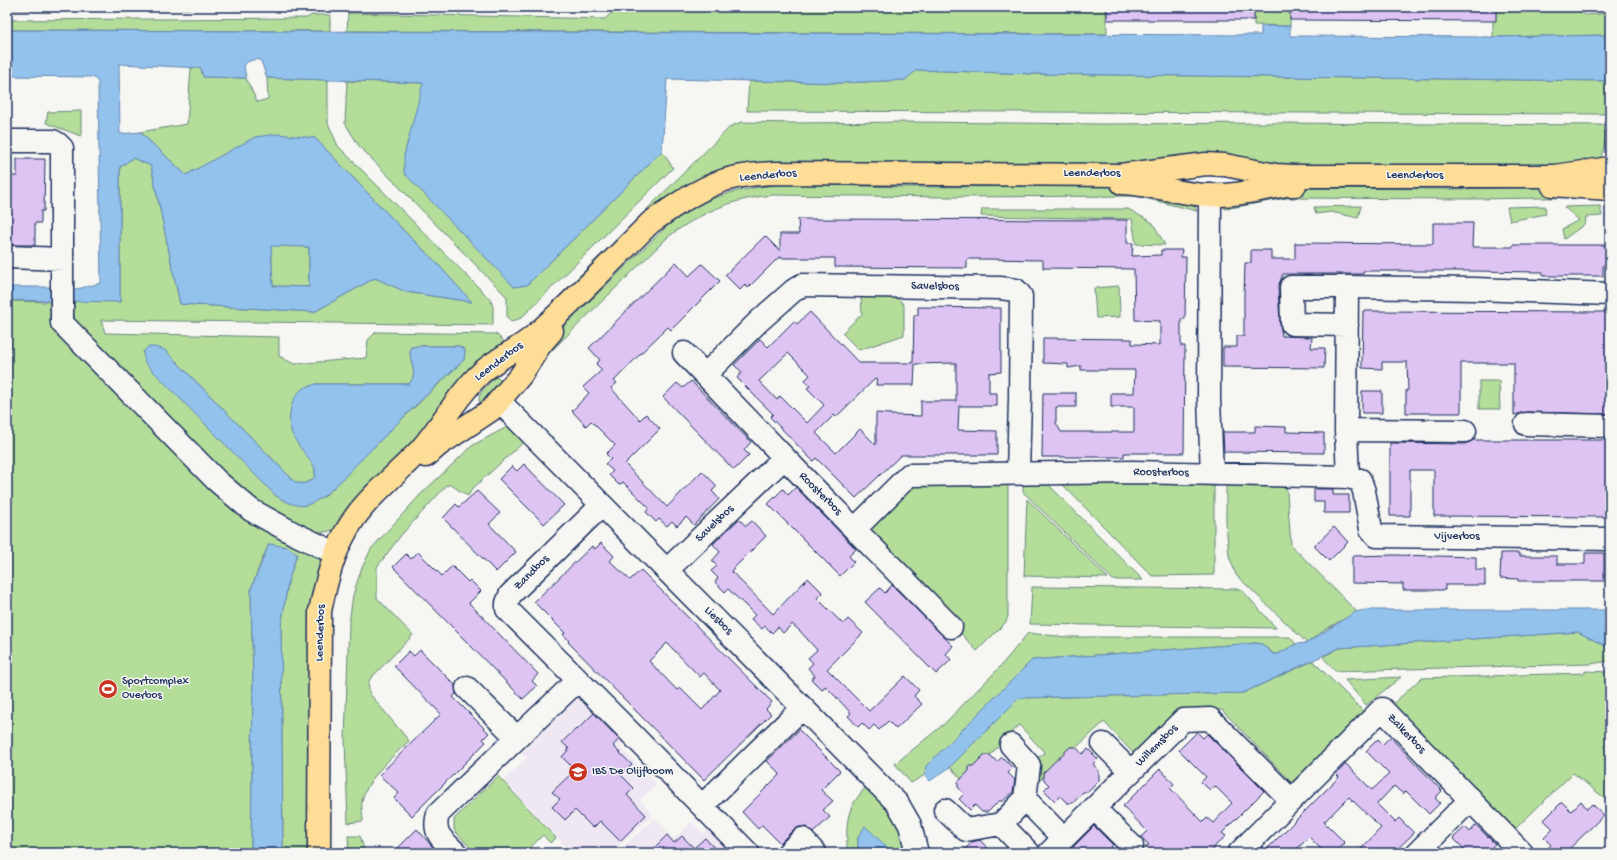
<svg xmlns="http://www.w3.org/2000/svg" width="1617" height="860" viewBox="0 0 1617 860" font-family="'Gochi Hand',sans-serif">
  <style>
    .built { fill: #efe7f2 }
    .green { fill: #b4dd9a; stroke: #68867c; fill-rule: evenodd }
    .water { fill: #93c2ed; stroke: #6387b4; fill-rule: evenodd }
    .building { fill: #dec4f3; stroke: #1b2f5e; fill-rule: evenodd }
    .lines { fill: none; stroke-linecap: round; stroke-linejoin: round }
    .minor-casing { stroke: #1b2f5e; stroke-width: 25 }
    .major-casing { stroke: #1b2f5e; stroke-width: 25 }
    .minor { stroke: #f6f6f2; stroke-width: 22 }
    .major { stroke: #fedd96; stroke-width: 22 }
    .labels { text-anchor: middle; dominant-baseline: central; stroke-width: 3; stroke-linejoin: round; paint-order: stroke }
    .street-label { font-size: 12px; fill: #1b2f5e; stroke: #f6f6f2 }
    .poi-label { font-size: 12px; fill: #1b2f5e; stroke: #f6f6f2; text-anchor: start }
  </style>
  <rect width="100%" height="100%" fill="#f6f6f2"/>
  <filter id="ink" filterUnits="userSpaceOnUse"><feTurbulence type="fractalNoise" baseFrequency=".025" numOctaves="2"/><feDisplacementMap in="SourceGraphic" scale="8" xChannelSelector="R" yChannelSelector="G"/><feConvolveMatrix kernelMatrix="1 2 1 2 8 2 1 2 1" color-interpolation-filters="sRGB"/></filter>
  <g filter="url(#ink)">
    <path class="built" d="M581,697L625,742L620,748L657,784L640,800L653,815L611,853H571L504,780L527,758L521,753L573,702Z
      M655,818L674,839L692,822L703,833L714,826L738,853H616Z"/>
    <path class="green" d="M7,7H151V10H7Z
      M164,7H306L164,9Z
      M618,7H1106L1107,34L347,31L348,13L605,19Z
      M1254,7H1290V26L1254,25Z
      M1493,7H1573L1585,15L1610,13V35L1493,37Z
      M312,15H330V31L7,30V20L307,18Z
      M191,68H201L203,77L246,78L257,102L268,99L267,78L328,80V123L338,146L490,299L493,306V325L101,320L105,333L279,337V356L294,364L366,358L368,340L376,332L496,334L510,347L338,529L325,532H309L244,494L74,320V300L120,302V167L133,158L151,166L180,304L314,312L375,278L406,292L471,302L435,261L408,235L315,138L256,137L186,175L140,132L187,124ZM419,346H459L465,350L464,360L398,423L324,497L276,496L165,350L295,482C304,485 308,483 315,477V468L311,461L316,384H409C420,372 407,361 411,347Z
      M916,70L1035,74L1610,81V114L747,111L749,81L841,83L905,80Z
      M347,81L424,83L404,156L514,287L527,285L662,151L673,168L521,318L511,322L507,317V297L359,146L345,123Z
      M81,111V136L46,123L48,112Z
      M742,122L792,123L916,122L1102,124L1272,123L1601,125H1609L1601,158H1610L1593,166L1152,165L717,179L529,326L731,126Z
      M787,184L901,187L1132,186L1187,200L1194,206L1197,211L1136,196L947,197L773,195C731,199 702,212 668,237L543,359L559,331L665,228L688,211L711,199L733,192L759,187Z
      M1558,187L1610,197L1472,199L1287,198L1225,209L1224,207L1231,201L1289,188L1449,189Z
      M1361,206L1358,218L1331,212L1316,214L1314,207Z
      M1545,206L1546,214L1510,221L1507,207Z
      M1600,206L1602,216L1586,217L1585,224L1564,239L1562,229L1579,220L1564,207Z
      M982,209H1128L1153,223L1165,245L1136,244L1132,219L981,216Z
      M271,245L309,247V287L273,286Z
      M1119,286L1120,317L1096,318L1094,288Z
      M861,296L897,297L904,305V335L859,350L842,333L862,314Z
      M7,301L50,302V320L241,514L318,555L322,565L314,853H283L281,627L288,582L297,554L269,544L261,562L251,589L253,684L251,853H7Z
      M495,377L500,379L502,384L485,404L481,403L479,401C479,389 489,386 495,377Z
      M1479,381H1499L1500,409H1479Z
      M509,426L526,440L472,489L468,496L451,485H447L402,534L377,567V598L413,635L371,678L368,683L370,694L409,741C393,756 366,779 362,802C361,808 363,815 363,821L348,823L345,740L349,623L353,595L361,570L371,549L420,495L473,445Z
      M1286,480L1291,545L1357,612L1326,629L1307,643L1236,575L1229,556L1226,524V481Z
      M1214,481V575L1152,576L1061,483Z
      M1008,483V616L1006,622L977,651L865,528L910,484Z
      M1023,483H1047L1143,580H1113L1023,492Z
      M1027,499L1108,578L1024,576Z
      M1032,587L1241,589L1276,628L1030,624Z
      M1578,632L1610,648V661L1590,664L1335,671L1323,657L1339,648Z
      M1028,633L1066,637H1290L1296,644L1278,654H1274L1262,644L1256,643L1032,660L926,766L925,775L911,783L895,764L944,724L999,668Z
      M1313,661L1367,715L1295,786L1222,710L1182,709L1135,755L1104,722L1042,779L1034,783L1031,762L1045,753L1019,725L964,782L950,767L1019,698L1243,693Z
      M1585,671L1610,672V853L1607,800L1573,773L1513,831L1393,704L1421,678L1585,673Z
      M1401,677L1366,705L1345,680Z
      M498,776L556,838L550,843L543,835L525,853H475L454,830V819Z
      M865,788C890,808 900,821 907,853H892L858,837V853H847C847,823 844,812 865,788Z
      M348,836H360L365,853H349Z"/>
    <path class="water" d="M1261,26H1290V36L1493,37L1610,35V81L1035,74L917,70L905,80L841,83L667,79L662,151L527,285L514,287L404,173V156L423,83L267,78L261,61L256,59L247,62L244,66L246,78L203,77L201,68L119,64L120,134L140,132L186,175L255,137L277,134L315,138L408,235L435,261L472,302L406,292L375,278L314,312L180,304L151,166L133,158L120,167V302L7,300V287H55L77,289L101,283L98,82L93,77L7,76V30L1261,35ZM271,246L309,247V287L273,286Z
      M419,346H459L465,350L464,360C430,391 397,423 365,456C349,471 330,496 310,504C299,509 286,502 276,496L145,363L143,352L148,347H155L165,350L295,482C304,485 308,483 315,477V468C308,456 296,445 291,431C287,419 291,398 301,390C304,387 311,386 316,384H409C420,372 407,361 411,347Z
      M269,544L288,547L297,554L288,582L281,627L283,853H251L253,684L251,589Z
      M1365,610H1610V648L1578,632L1339,648L1243,693L1019,698L950,767L930,781L925,775L926,766L1032,660L1256,643L1262,644L1273,654H1278L1296,644L1307,643L1355,612Z
      M865,826L892,852V853H858V837Z"/>
    <path class="building" d="M1107,7H1254V20H1107Z
      M1290,7H1496V21L1290,20Z
      M17,159H45L44,211H41V223H35V245H7V176H17Z
      M798,219L1127,220V243H1133L1132,256L1161,255V250H1182L1181,257H1186L1185,319H1181V346H1185L1184,453H1124V457H1042L1043,393H1076V407H1056V423L1061,432H1134V407H1111V393H1134L1135,370H1081V366L1068,368V364L1043,363V338L1132,339V344L1160,345V321L1135,320L1134,269L1043,268V260L987,259H967V268L835,267V258H780V256L748,288L745,285L740,290L725,275L765,236L780,251V234H799Z
      M1433,223H1473L1472,247H1513V245H1610V265H1603V276H1543V272L1468,271H1363V274H1283L1278,287L1280,324L1282,336L1312,337L1311,348H1325L1324,368L1223,367V347H1237V336H1244V296L1245,263H1251V250H1271V259H1295V243L1433,244Z
      M676,262L689,276L702,264L720,281L671,330L668,327L644,350L614,381L617,383L611,388L640,420L646,414L660,429L625,464L667,507L702,471L717,486L712,491L719,499L694,525L686,517L677,526L672,521L667,526L659,519L656,522L646,512L649,508L623,482L619,485L609,475L613,471L605,464L611,459L606,454L615,445L591,421L586,426L572,411L589,393L583,387L602,370L596,364L600,360L589,348Z
      M918,307L1001,308V372L989,373V393H997V406H959L958,430L997,431V455H901L856,498L816,458L813,461L770,417L773,414L737,378L742,372L734,365L760,339L768,347L794,321L797,324L810,312L859,363H913L914,315H918ZM788,353L810,375L805,380L810,386L807,388L824,405L807,423L780,396L777,400L759,381ZM956,363V401H921V416L891,415V414L876,413V445L860,429L836,453L816,433L834,415L836,417L877,377L876,385H914L915,364Z
      M1363,311L1610,312V414L1526,412L1514,415V363H1461V413H1406V390H1408L1407,362H1382V369L1362,368Z
      M691,381L751,442L744,450L749,455L734,470L663,397L677,383L683,388Z
      M1362,391H1382V413H1362Z
      M1255,426L1286,427V432L1324,433V453L1224,452L1223,432H1255Z
      M1473,440H1610V517L1434,516V470H1410V516H1390V443L1465,444Z
      M524,464L564,505L544,524L499,479L512,466L517,471Z
      M796,487L856,549L849,556L854,562L840,576L768,504L783,489L788,495Z
      M1314,489H1333V495H1349V513H1324V502H1314Z
      M477,491L500,513L489,524L516,552L496,572L443,518L456,504L459,507Z
      M739,519L746,526L752,521L766,536L731,571L773,614L808,578L823,593L817,598L843,624L848,619L863,633L827,669L869,711L905,676L919,690L914,696L922,704L896,729L888,721L879,730L874,725L869,730L862,723L858,727L848,716L851,713L837,698L825,686L822,690L811,679L815,676L808,668L813,663L808,658L817,650L800,631L792,624L783,633L778,627L772,633L765,626L762,629L751,619L755,615L748,608L728,589L725,592L715,582L718,578L711,571L717,566L712,561L720,552L713,544Z
      M1334,527L1348,542L1329,561L1314,546Z
      M601,543L614,556L610,561L630,580L641,570L772,702L766,709L771,714L704,780L568,642L569,641L563,634L565,633L534,602L592,546L595,549ZM667,643L700,677L704,673L720,690L702,710L680,688L677,690L649,661Z
      M418,552L442,576L452,566L468,582L470,580L481,591L469,603L538,674L532,681L537,686L523,699L393,567L406,554L411,559Z
      M1501,553H1519V556H1557V564H1585V553H1604V581H1518V579L1500,578Z
      M1394,555L1476,557V570H1485V585H1445V590H1403V584L1352,583V556Z
      M892,585L953,646L946,654L951,660L936,674L865,602L880,588L885,593Z
      M420,650L455,685L456,694L453,697L489,733L483,739L486,742L412,816L394,798L399,793L379,775L441,714L394,666L409,651L414,656Z
      M594,713L619,739L613,746L632,765L621,775L634,788L627,795L646,815L620,841L600,821L593,828L575,810L565,820L552,807L560,799L552,792L575,770L562,757L569,749L562,742L576,729L577,730Z
      M799,730L840,771L821,790L833,801L823,810L830,817L813,833L806,827H799L793,830L780,843L762,825L758,829L742,812L780,774L767,761Z
      M1197,732L1203,738L1207,734L1264,791L1222,833L1226,836L1216,845L1211,853H1152L1146,847L1149,845L1141,837L1147,831L1123,806L1160,769L1174,784L1170,788L1203,822L1207,818L1213,823L1232,803L1215,786L1210,790L1201,782L1206,777L1179,750Z
      M1390,737L1442,791L1435,798L1440,803L1429,814L1406,791L1403,794L1394,786L1377,804L1395,822L1399,818L1414,833L1393,853H1357L1381,828L1349,797L1324,822L1345,843L1335,853H1325L1309,837L1293,853H1263L1339,777L1336,774L1346,764L1372,790L1389,774L1366,751L1378,739L1383,744Z
      M1070,747H1076L1082,754L1088,749L1098,759L1093,764L1099,771V781L1088,792H1083L1073,803H1067L1060,796L1055,801L1044,790L1049,785L1043,779V773Z
      M984,755H990L997,762L1002,757L1013,768L1008,773L1015,780L1013,792L1003,801H999L988,812H982L975,805L970,810L959,799L964,794L958,787V782L969,771V766H973Z
      M1581,801L1587,809L1592,804L1604,815L1565,853H1543L1551,845L1544,838L1553,829L1544,820L1562,802L1571,811Z
      M1476,825L1495,844L1486,853H1468L1453,838L1465,827L1470,832Z
      M1094,826L1113,845L1105,853H1079L1073,847Z
      M417,829L438,853H393Z
      M667,835L674,843L682,836L694,848L705,838L719,853H649Z
      M980,840L992,853H961L972,842Z"/>
    <g class="lines">
      <g class="minor-casing">
        <path id="minor" d="M7,141H53L58,144L62,148V323L217,481L251,510L293,533L335,553
          M1210,195L1209,399L1212,474
          M7,257L63,259
          M1347,325L1292,324L1291,287H1347
          M684,353L807,481L951,627
          M705,375L758,322L793,291L802,285L1000,288L1016,290L1021,296L1020,399L1018,473
          M499,401L898,804L910,825L917,853
          M1526,424L1610,426
          M1346,430L1465,431
          M1348,477L1346,430L1347,287L1475,289L1610,294
          M602,505L510,595L507,603V609L618,720L748,853
          M855,529L909,475L1133,472L1348,477L1360,480L1364,491L1371,529L1377,536L1610,539
          M667,570L784,458
          M467,688L517,738L578,680
          M1103,744L1131,772
          M1025,799L1063,838
          M702,806L802,708
          M1094,808L1132,846
          M945,810L966,830L1001,824L1025,799L1029,765L1011,745
          M1001,824L1029,853
          M456,853C443,840 432,834 438,814L517,738
          M788,853L802,839L815,853
          M1049,853L1183,720L1210,719L1291,800
          M1239,853L1382,709L1522,853
          M1417,853L1471,799"/>
      </g>
      <g class="major-casing">
        <path id="major" d="M1122,183C1149,184 1176,193 1204,195C1232,197 1259,190 1286,185H1295
          M1552,185L1610,189
          M426,456L440,444L491,410L521,375L540,345L552,331
          M319,853L320,611C328,573 337,537 363,507C381,486 402,469 421,449C442,425 456,397 479,375C495,359 518,350 535,335C575,300 612,261 650,223C671,208 694,192 719,182C737,175 757,174 776,173L1120,175L1206,164L1225,165L1276,175L1295,176H1555L1610,168"/>
      </g>
      <use href="#minor" class="minor"/>
      <use href="#major" class="major"/>
    </g>
  </g>
  <defs>
    <g id="stadium-disc" transform="scale(1)"><circle r="9.5" fill="#c8321e" stroke="#f6f6f2"/><path d="M0-5a6.5 5 0 1 0 0 10a6.5 5 0 1 0 0-10ZM-3.5-1.8h7v3.6h-7Z" fill="#fff"/></g>
    <g id="school-disc" transform="scale(1)"><circle r="9.5" fill="#c8321e" stroke="#f6f6f2"/><path d="M0-5L7-2L0 1L-7-2ZM-4 1L0 2.5L4 1V4Q0 6-4 4Z" fill="#fff"/></g>
  </defs>
  <g fill-rule="evenodd">
    <use href="#stadium-disc" x="108" y="689"/>
    <use href="#school-disc" x="578" y="772"/>
  </g>
  <g class="labels">
    <g class="street-label">
      <text x="1092" y="174">Leenderbos</text>
      <text transform="translate(768 176) rotate(-5)">Leenderbos</text>
      <text x="1415" y="176">Leenderbos</text>
      <text transform="translate(935 287) rotate(1)">Savelsbos</text>
      <text transform="translate(499 362) rotate(-37)">Leenderbos</text>
      <text transform="translate(1161 473) rotate(1)">Roosterbos</text>
      <text transform="translate(820 494) rotate(45)">Roosterbos</text>
      <text transform="translate(715 524) rotate(-44)">Savelsbos</text>
      <text x="1457" y="537">Vijverbos</text>
      <text transform="translate(532 573) rotate(-45)">Zandbos</text>
      <text transform="translate(718 621) rotate(45)">Liesbos</text>
      <text transform="translate(321 633) rotate(-88)">Leenderbos</text>
      <text transform="translate(1406 734) rotate(46)">Zalkerbos</text>
      <text transform="translate(1157 746) rotate(-45)">Willemsbos</text>
    </g>
    <g class="poi-label">
      <text x="122" y="682">Sportcomplex<tspan x="122" dy="14">Overbos</tspan></text>
      <text x="592" y="772">IBS De Olijfboom</text>
    </g>
  </g>
  <rect width="1617" height="860" fill="none" stroke="#f6f6f2" stroke-width="24"/>
  <rect x="12" y="12" width="1593" height="836" fill="none" stroke="#1b2f5e" stroke-width="1.5" filter="url(#ink)"/>
</svg>
